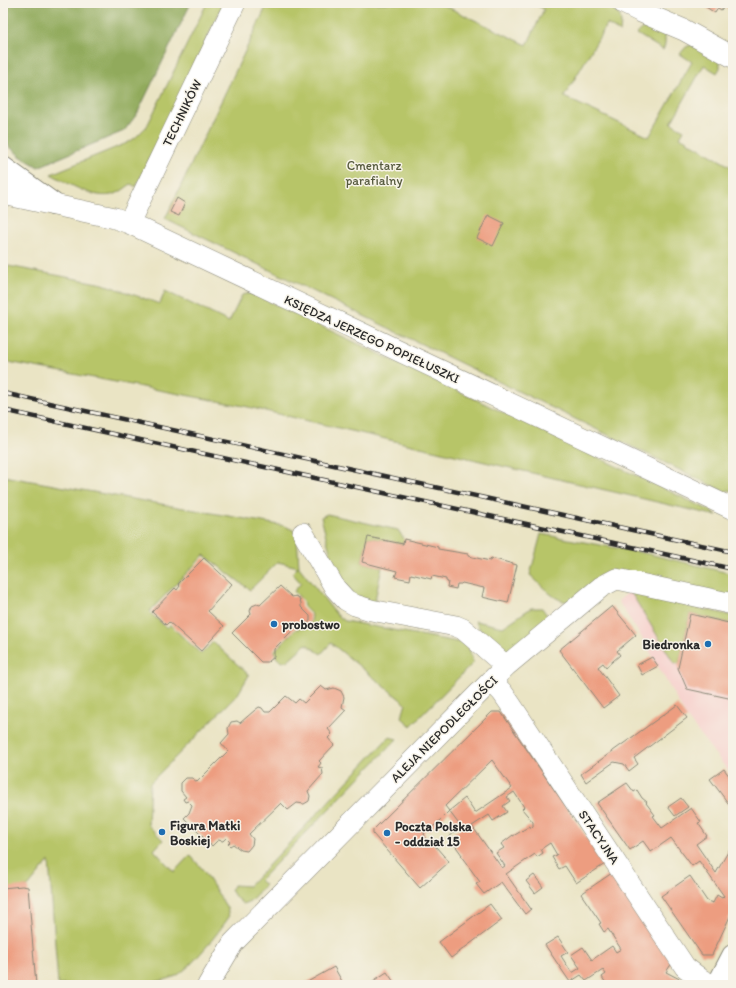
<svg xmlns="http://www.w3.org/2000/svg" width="736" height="988" viewBox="0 0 736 988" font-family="Itim,sans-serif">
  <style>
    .built { fill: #f7d0cc }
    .green { fill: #b7c567; stroke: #717849 }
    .forest { fill: #91aa5c; stroke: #5e6a44 }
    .building { fill: #ed9d80; fill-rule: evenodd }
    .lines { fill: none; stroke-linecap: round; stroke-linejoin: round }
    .street-casing { stroke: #8a8878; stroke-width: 22 }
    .secondary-casing { stroke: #8a8878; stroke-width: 24 }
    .highway-casing { stroke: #8a8878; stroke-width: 24 }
    .street { stroke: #fff; stroke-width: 21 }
    .secondary { stroke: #fff; stroke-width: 22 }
    .highway { stroke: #fff; stroke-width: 22 }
    .rail-casing { stroke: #2b2b2b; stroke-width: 4.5 }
    .rail { stroke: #f7f3e8; stroke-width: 3; stroke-dasharray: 9; stroke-linecap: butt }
    .poi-dot { fill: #1f6fb2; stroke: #f7f3e8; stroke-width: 1.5 }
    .labels { text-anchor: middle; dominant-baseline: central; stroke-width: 3; stroke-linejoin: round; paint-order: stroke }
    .street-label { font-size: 13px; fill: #2b2b2b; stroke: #f7f3e8 }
    .park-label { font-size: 13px; fill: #55593d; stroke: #f7f3e8 }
    .poi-label { font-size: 13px; font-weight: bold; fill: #2b2b2b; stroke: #f7f3e8; text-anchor: start }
  </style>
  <rect width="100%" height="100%" fill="#f7f3e8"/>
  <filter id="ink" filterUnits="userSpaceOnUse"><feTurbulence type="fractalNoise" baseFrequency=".025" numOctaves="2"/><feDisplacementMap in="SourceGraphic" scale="8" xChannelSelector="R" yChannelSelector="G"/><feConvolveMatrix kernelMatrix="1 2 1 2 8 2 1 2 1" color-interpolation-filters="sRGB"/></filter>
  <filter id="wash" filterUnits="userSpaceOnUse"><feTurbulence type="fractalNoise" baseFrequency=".012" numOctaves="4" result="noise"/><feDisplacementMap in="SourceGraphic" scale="16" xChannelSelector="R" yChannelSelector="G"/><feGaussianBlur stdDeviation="0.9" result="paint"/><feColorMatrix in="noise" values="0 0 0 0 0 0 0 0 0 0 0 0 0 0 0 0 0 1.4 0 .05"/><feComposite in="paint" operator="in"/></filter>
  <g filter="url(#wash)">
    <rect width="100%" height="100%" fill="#eae4c4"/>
    <path class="built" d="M630,591L733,616V777L687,718L644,641L618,601Z"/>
    <path class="green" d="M207,3H224L136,187L131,184C125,188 121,192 115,194C95,201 68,183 51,174L127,143L135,138L147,126L151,118Z
      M268,3H439L527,45L544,9L532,3H602L612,8L620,16L621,23L620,32L607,24L564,97L649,137L692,62L680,54L686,47L691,45L720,58V68L717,73L704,65L671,123L684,130L680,137L733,168V492L729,490L725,492L165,219Z
      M648,26C662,25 669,38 663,50L637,34L642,29Z
      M3,265L103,284L160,304L165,291L229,322L242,295L251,293L711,511L717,516L244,406L3,361Z
      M3,476L285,526L293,530L297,535L299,567L336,614L345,621L468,644L473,663L411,726L401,717L406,704L331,643L321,654L306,644L287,661L281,662L276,657L275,650L296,629L304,628L311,622L312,615L304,607L303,601L294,591L301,583L292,573L298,567L278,562L250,590L204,555L149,612L167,628L170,625L201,654L213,642L249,675L238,694L150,783L148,825L163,840L154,850L174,872L190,855L204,871L227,908L229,917C218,933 192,967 176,976C150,988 88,985 58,985L49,861L28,887L3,888Z
      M327,514L398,530L404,539L403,544L368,537L362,562L382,567L374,605L355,600L337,579L321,517Z
      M541,534L649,554L733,574V597L631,575L570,602C554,602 542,585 530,575Z
      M630,591L733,616V624L690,614L679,664L674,663Z
      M531,608H542L549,618L508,653C491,646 484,637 475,621L503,627Z
      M389,737L397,739L260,880L265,885L250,901L243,904L236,898L231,890L233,885L249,886Z"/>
    <path class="forest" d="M3,3H191L137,114L124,131L38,167L20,156L3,141Z"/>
    <g id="blocks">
      <path class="building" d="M709,3H733V10L732,11L724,6L721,10L718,8L715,13L706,7Z
        M177,198L185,203L179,216L170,212Z
        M488,215L504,223L493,246L477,238Z
        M368,537L403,544L404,539L438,547V549L468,554V556L490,561L491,558L517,565L508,603L482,597L484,588L462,583L461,584H457L456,589L447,587L448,582L446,581V579L432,576L431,579L411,574L410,580L395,577L397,571L362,562Z
        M204,558L232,584L208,611L224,626L201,651L169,622L166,625L152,612L175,588L177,590L180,586L178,584Z
        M280,586L292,597L296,596L299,598L301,603V607L310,616V621L303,627H296L274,649V657L268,662H261L232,633L251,614L250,611L252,606L257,604L260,605Z
        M612,606L636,635L617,651L620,655L606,667L603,663L598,667L619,696L603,708L559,650Z
        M690,614L733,624V699L687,689L678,668Z
        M652,657L658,666L642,675L637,665Z
        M321,686L326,690L334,688L341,691L344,697L342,707L346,710L328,729L332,734L328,738L334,745L319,761L321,763L318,767L322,768L323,774L308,791L310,796L309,801L304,804L297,803L288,810L281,803L249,834L253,839L252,845L247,851L241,850L233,844L230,846L228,844L230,842L226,838L223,841L218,840L212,846L184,818L189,813L192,805L188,801L185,802L183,799L186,797L181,791V783L186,778H192L197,782L228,751L221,743L229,734L228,728L231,722L237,721L240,723L255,710L259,707L262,708L265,712H270L286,696L295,703L299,699L304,703Z
        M677,705L687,718L634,758L638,764L629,771L624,764L614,762L586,782L581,774Z
        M492,712H501L605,864L576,883L565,866L559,869L552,857L557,855L550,843L541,849L543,853L537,857L535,854L506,874L531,909L525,914L501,882L484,894L476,884L480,882L461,856L462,855L449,837L461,827L449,811L465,798L475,813L512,788L492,760L445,806L449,811L429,831L427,829L424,831L425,840L427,843L430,840L449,862L420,888L373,834V830ZM514,792L524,807L522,809L533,822V826L531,828L530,826L513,836V835L501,844L504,848L496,853L505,866L502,868L472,826L489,815L493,821L507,812L503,806L510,801L507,797Z
        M724,769L733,781V805L731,807L710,779Z
        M627,783L634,792L637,790L642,798L647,802L646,803L655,815L653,816L662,828L691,808L701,822L698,823L707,836L696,844L716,873L733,843V910L712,955H702L661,896L690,876L707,901L713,903L717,895L722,898L724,896L699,861L692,866L671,838L651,852L643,841L630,850L597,803Z
        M681,798L688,807L675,816L668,807Z
        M612,873L672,963L666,972L691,985H607L602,977L606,974L603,970L586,981L581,975L570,982L545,945L558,937L568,952L561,956L572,973L580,968L571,955L583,947L592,960L612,946L616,952L621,949L608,929L604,932L599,924L601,923L581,894Z
        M534,875L543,887L535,893L526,881Z
        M22,886L28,887L36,985H3V888Z
        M490,904L502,920L451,958L439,942Z
        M334,967L344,985H302Z
        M387,972L396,985H376L373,981Z"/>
    </g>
  </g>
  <g filter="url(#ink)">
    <use href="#blocks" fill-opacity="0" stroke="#8a8878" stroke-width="1"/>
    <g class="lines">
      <g class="street-casing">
        <path id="street" d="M623,3L639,11L684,30L733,57
          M3,194L115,218L129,223L733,509
          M129,223L235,3
          M303,533L335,588L346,600L355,605L371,610L456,626L463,629L506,666
          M491,681L502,692L511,705L685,967L702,980L713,985
          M208,985L233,943L491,681L506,666L601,587L616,579L622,580L733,604"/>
      </g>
      <g class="secondary-casing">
        <path id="secondary" d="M718,985L733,956"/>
      </g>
      <g class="highway-casing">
        <path id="highway" d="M3,168L53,204"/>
      </g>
      <use href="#street" class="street"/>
      <use href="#secondary" class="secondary"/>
      <use href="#highway" class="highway"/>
      <g class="rail-casing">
        <path id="rail" d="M3,393L733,552
          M3,410L733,569"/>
      </g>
      <use href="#rail" class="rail"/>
    </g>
  </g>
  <g class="poi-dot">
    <circle cx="274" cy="624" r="4"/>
    <circle cx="708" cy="644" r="4"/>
    <circle cx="162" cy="832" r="4"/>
    <circle cx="387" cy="833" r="4"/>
  </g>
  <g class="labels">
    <g class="street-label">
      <text transform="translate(182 113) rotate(-64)">TECHNIKÓW</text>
      <text transform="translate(372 339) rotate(25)">KSIĘDZA JERZEGO POPIEŁUSZKI</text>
      <text transform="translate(444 729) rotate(-45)">ALEJA NIEPODLEGŁOŚCI</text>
      <text transform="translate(599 837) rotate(56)">STACYJNA</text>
    </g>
    <g class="park-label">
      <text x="374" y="165">Cmentarz<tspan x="374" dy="15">parafialny</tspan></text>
    </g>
    <g class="poi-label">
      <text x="282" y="624">probostwo</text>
      <text x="700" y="644" text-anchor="end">Biedronka</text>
      <text x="170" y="825">Figura Matki<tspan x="170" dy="15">Boskiej</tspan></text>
      <text x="395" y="826">Poczta Polska<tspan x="395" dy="15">- oddział 15</tspan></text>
    </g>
  </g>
  <rect width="736" height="988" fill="none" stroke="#f7f3e8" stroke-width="16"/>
</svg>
